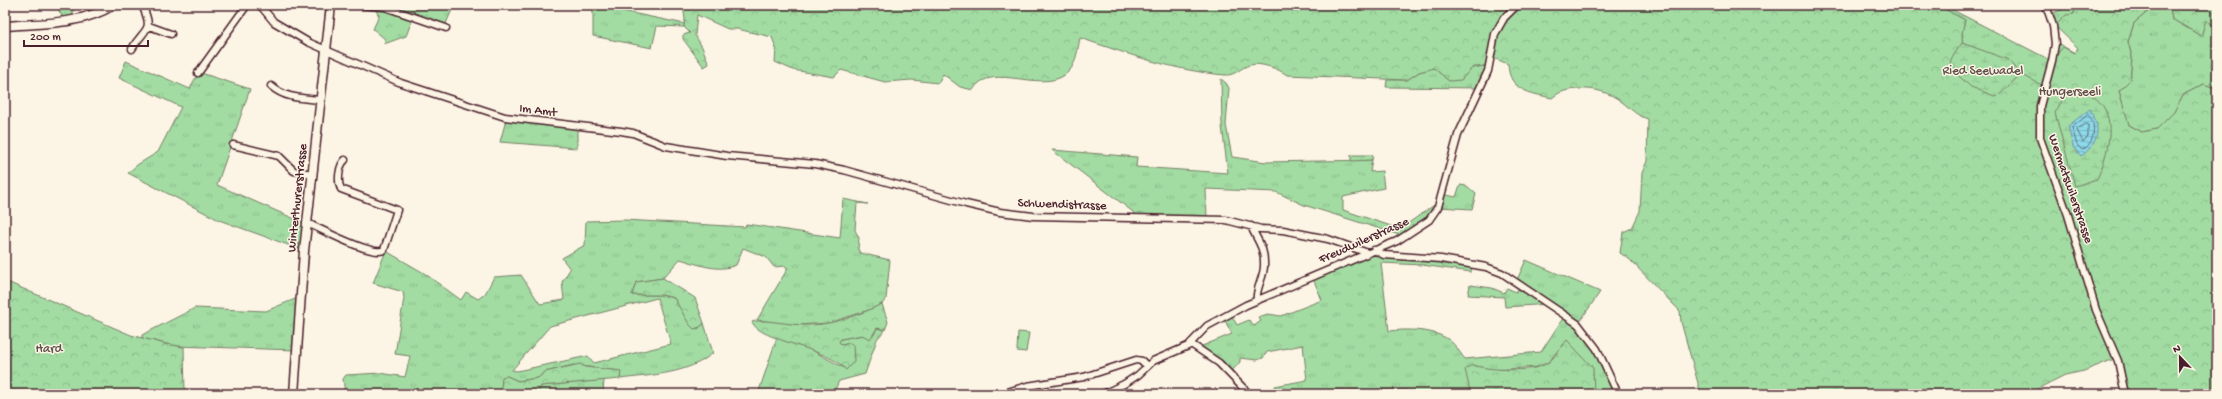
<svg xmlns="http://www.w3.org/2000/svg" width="2222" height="399" viewBox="0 0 2222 399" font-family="'Gochi Hand',sans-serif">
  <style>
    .grass { fill: url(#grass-tufts); stroke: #767e66; fill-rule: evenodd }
    .forest { fill: url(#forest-crowns); stroke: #767e66 }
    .wetland { fill: url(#wetland-marsh); stroke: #767e66 }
    .garden { fill: url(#garden-furrows); stroke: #767e66 }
    .pitch { fill: #a2dca2; stroke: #767e66 }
    .water { fill: url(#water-rules); stroke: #728f9e }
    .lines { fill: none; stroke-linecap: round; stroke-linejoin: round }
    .shore { stroke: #646a77; stroke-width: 1 }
    .minor-casing { stroke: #4a1f2b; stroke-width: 9 }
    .major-casing { stroke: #4a1f2b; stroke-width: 11 }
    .minor { stroke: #fcf5e5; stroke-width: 6 }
    .major { stroke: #fcf5e5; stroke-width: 8 }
    .labels { text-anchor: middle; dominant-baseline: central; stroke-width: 3; stroke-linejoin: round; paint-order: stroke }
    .park-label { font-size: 13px; fill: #604e49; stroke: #fcf5e5 }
    .street-label { font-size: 13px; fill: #4a1f2b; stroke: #fcf5e5 }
  </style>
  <defs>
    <pattern id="grass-tufts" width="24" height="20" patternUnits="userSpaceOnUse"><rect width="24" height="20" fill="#a2dca2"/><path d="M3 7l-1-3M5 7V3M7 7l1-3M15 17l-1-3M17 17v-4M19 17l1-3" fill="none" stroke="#8dbc8c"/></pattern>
    <pattern id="forest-crowns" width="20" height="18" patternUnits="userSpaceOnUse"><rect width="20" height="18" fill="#a2dca2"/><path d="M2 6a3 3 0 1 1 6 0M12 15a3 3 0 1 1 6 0" fill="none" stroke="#8dbc8c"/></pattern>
    <pattern id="wetland-marsh" width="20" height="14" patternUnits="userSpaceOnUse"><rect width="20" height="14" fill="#a2dca2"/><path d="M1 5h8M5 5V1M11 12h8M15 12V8" fill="none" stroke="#8dbc8c"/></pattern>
    <pattern id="garden-furrows" width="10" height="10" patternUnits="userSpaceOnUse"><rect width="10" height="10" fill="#a2dca2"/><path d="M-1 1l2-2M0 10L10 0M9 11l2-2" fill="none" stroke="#8dbc8c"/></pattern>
    <pattern id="water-rules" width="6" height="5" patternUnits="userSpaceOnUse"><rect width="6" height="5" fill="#8cdaea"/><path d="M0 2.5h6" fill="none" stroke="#7abbc9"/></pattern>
  </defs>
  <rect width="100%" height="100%" fill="#fcf5e5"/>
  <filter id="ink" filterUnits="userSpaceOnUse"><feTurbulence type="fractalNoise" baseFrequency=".025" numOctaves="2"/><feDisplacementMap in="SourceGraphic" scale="8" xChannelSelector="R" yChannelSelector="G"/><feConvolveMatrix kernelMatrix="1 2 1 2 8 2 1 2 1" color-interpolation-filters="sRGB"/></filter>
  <g filter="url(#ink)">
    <path class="grass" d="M56,5H73V16L63,18Z
      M395,5H454L445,26L413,18L406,36L384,44L385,39L373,29L379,16L375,9L394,8Z
      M593,5L685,24L684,27L657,26L652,48L593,36Z
      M1937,5H1943L2052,61L2054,52L2050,14L2075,5L2074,14L2055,26L2057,43L2075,53L2077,49L2108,125L1962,43V33L1965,20Z
      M2156,5H2169L2172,19L2201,36L2206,19L2217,28V89L2204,84L2183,95L2174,112L2157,129L2142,132L2129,125L2119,91L2130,80L2132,57L2128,42L2134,23Z
      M126,61L190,89L198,73H201L250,89L217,185L304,223L302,250L219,220L128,173L137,165L158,152L181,107L119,78Z
      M1489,65L1481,88L1386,87L1387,80H1407L1419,72L1434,68L1449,81L1472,68Z
      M1221,79L1226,83L1229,88L1226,125L1232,157L1266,162L1372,160L1370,172L1382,171L1384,188L1343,197V210L1400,229L1440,201L1442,194L1456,197L1460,185L1467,186L1476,194L1472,209L1438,207L1433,215L1406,237L1304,205L1276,192L1206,189L1207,219L1137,215L1052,150L1137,157L1136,167L1228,173L1222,126Z
      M506,120L577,129V148L500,142Z
      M843,199L868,204L857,203L855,230L859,238L858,249L860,253L890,260L886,299L882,304L869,310L829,323L797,325L757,320L788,268L785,266L774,267L766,257L743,248L736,265C717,273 698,264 680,259L663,278L636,282L632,295H662L674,298L694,328L698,329L704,323L713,353C689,374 651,375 620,379V371L573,365L545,372L538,378L518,381L507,376L510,392L516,390L522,394L345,393L343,379L346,375L380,373L405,377L410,356L395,354L404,298L403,292L373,283L386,251L424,273L461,300L466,292L478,299L485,294L494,277L521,275L540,304L564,300L562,282L570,269L562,258L585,245L586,221L625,220L745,227L746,224L840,238ZM657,298L671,344L594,363L588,356L517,371L512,370L550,326Z
      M304,254L309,256L296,350L175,346L142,338V335L195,308L266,311L300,297Z
      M1368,254L1472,264L1471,272L1422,265L1381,263L1389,331C1406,329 1431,329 1446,338C1454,342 1459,352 1465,359L1541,352L1565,315L1550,304L1505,307L1504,297L1468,295L1470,285L1492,288L1504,293L1507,288L1516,292L1521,285L1516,282L1526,260L1600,292L1578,324L1585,333L1618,394H1594L1558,350L1550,361L1538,367L1493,370L1472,365L1470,391L1479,394H1406L1407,390H1336V394H1238L1244,389L1260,393L1273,392L1275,386L1307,380L1303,345L1267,352L1263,358L1257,360L1240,358V362L1230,373L1197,348L1232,334L1223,317L1230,313L1237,325L1249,320L1254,326L1261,321L1258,317L1268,314L1281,316L1322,300L1312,276Z
      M877,328L885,330L877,339L865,374L839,381L833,394H758L777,337L808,348L846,369L850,343L842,345L839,342L841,339L862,335H874Z
      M604,380L603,394H534L537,393L540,386Z"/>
    <path class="forest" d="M683,5H1937L1965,20L1962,33L1963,55L2021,74L2045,87L2052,61L2063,47L2074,53L2078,48L2055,26L2066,15L2074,14L2075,5H2156L2134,23L2128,42L2132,57L2130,80L2119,91L2129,125L2142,132L2157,129L2174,112L2183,95L2204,84L2217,89V394H2125L2119,357L2084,371L2065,375L2037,389L2017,394H1701L1681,322L1680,311L1629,259L1620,253L1623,232L1632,228L1640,211L1642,173L1647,161L1648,119C1637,116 1631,109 1622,102C1609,92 1594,88 1578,89C1567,90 1560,91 1552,98C1530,93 1509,91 1508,64L1491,57L1489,65L1472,68L1461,80L1449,81L1434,68L1419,72L1407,80L1287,75C1279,69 1260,62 1250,65C1241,67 1235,76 1225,75C1175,71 1128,54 1080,38C1078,48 1076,63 1070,70C1048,98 990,59 973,90L960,87L943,74L938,83L912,80L885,82L841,70L834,77L793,70L775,62L776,49L772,37L737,29H728L697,15L695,35L702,47L709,64L704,67L683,39V35L690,33L684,27L685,19Z
      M2169,5H2217V28L2206,20L2201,36L2172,19Z
      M663,278L695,298L704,323L700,327L694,329L689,324L674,298L662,295H632L636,282Z
      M5,281L131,335L165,344L184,347L185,394H5Z
      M882,304L888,322L885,330L877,328L870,339L862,335L841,339L839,342L842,345L850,343L853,345L854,361L846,370C830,348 759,341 752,322C761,318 795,326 808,325C834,325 858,315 882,304Z
      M1567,340L1593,368L1594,394H1479L1470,391L1465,369L1472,365C1489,370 1531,373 1546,364C1554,359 1561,347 1567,340Z
      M580,364L585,367L621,371L620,379L541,386L538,392C527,398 524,391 516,390C512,390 506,392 502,392L501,388L502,377L507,376L518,381L538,378L545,372Z"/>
    <path class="wetland" d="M1962,43L2009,60L2021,74L1997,97L1971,87L1950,68L1951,59Z
      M2084,90C2090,94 2099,100 2103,106C2116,127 2106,159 2097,179L2075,186L2055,113L2065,95Z"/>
    <path class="garden" d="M1351,155H1373L1372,160L1351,161Z"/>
    <path class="pitch" d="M1018,332L1029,333L1026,352L1017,351Z"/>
    <path class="water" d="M2090,109C2101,127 2100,143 2081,156L2073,147L2068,126Z"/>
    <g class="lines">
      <path class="shore" d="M2088,115C2098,124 2094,145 2082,150L2077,145L2072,128Z
        M2085,124L2088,125V136L2083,142L2077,130Z"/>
      <g class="minor-casing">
        <path id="minor" d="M260,5L274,22L308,42L401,83L505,117L621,131L633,133L666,146L727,156L815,164L844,170L966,204L1000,212L1033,216L1226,220L1261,229L1283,230L1328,239L1368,253
          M361,5L385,7L446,28
          M2046,5L2053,26L2055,44L2052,61L2040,106V138L2068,215L2096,310L2118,361L2125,394
          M149,26L171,34
          M132,49C144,27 155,33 142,5
          M198,73L247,5
          M271,86C286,99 303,98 321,100
          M233,145L279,156L294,171L313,174
          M307,223C321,229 373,257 384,250L397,210L341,189C337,182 339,165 345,160
          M1251,226C1257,241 1265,247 1264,266C1264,278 1255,289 1257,300
          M1374,250L1384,255L1441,259L1486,267L1502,273L1578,324L1597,349L1618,394
          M1191,344L1219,363L1249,394
          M1001,394L1027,386L1084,377L1136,360L1142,361L1147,366
          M1103,394L1124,384L1138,375L1153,361L1188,346L1207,326L1246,305L1397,241L1429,220L1438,207L1458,135L1488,71L1495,34L1504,18L1517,5"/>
      </g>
      <g class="major-casing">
        <path id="major" d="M5,26C42,23 81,25 113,5
          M294,394L304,251L331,5"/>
      </g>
      <use href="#minor" class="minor"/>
      <use href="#major" class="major"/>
    </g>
  </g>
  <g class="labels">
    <g class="park-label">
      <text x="1983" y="71">Ried Seewadel</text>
      <text x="2070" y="92">Hungerseeli</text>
      <text x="49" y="349">Hard</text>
    </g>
    <g class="street-label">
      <text transform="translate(538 111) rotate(7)">Im Amt</text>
      <text transform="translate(2070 189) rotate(71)">Wermatswilerstrasse</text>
      <text transform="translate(298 198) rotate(-84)">Winterthurerstrasse</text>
      <text transform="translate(1062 205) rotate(2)">Schwendistrasse</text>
      <text transform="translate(1364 241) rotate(-24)">Freudwilerstrasse</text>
    </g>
  </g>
  <rect width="2222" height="399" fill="none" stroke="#fcf5e5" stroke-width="20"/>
  <rect x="10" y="10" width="2202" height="379" fill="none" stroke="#4a1f2b" stroke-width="1.5" filter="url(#ink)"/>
  <g transform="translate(2180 357) rotate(338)" stroke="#fcf5e5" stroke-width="3" paint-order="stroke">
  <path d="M0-3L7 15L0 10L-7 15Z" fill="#4a1f2b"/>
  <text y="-6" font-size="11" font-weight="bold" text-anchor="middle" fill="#4a1f2b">N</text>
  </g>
  <path d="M24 40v6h124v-6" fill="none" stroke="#4a1f2b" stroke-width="2"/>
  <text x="30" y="40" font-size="12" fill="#4a1f2b" stroke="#fcf5e5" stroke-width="3" paint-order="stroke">200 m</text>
</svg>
